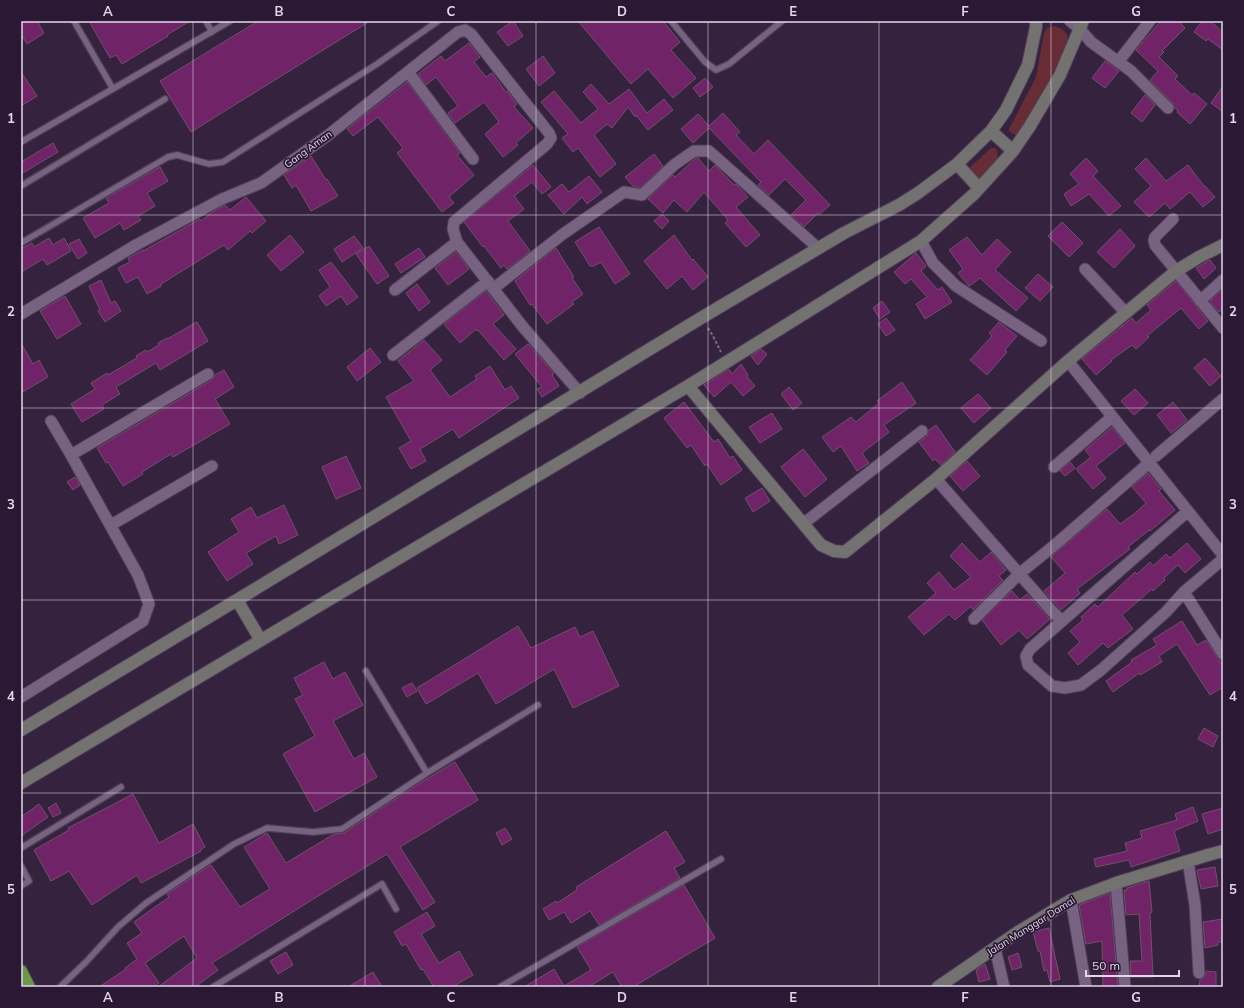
<svg xmlns="http://www.w3.org/2000/svg" width="1244" height="1008" viewBox="0 0 1244 1008" font-family="Mulish,sans-serif">
  <style>
    .green { fill: #672c35 }
    .building { fill: #702366; stroke: #70516a }
    .lines { fill: none; stroke-linecap: round; stroke-linejoin: round }
    .lane-casing { stroke: #503f58; stroke-width: 8 }
    .street-casing { stroke: #503f58; stroke-width: 13 }
    .secondary-casing { stroke: #503f58; stroke-width: 14 }
    .highway-casing { stroke: #503f58; stroke-width: 14 }
    .path { stroke: #7d6d86; stroke-width: 2; stroke-dasharray: 3 2; stroke-linecap: butt }
    .lane { stroke: #776282; stroke-width: 5.5 }
    .street { stroke: #776282; stroke-width: 11 }
    .secondary { stroke: #737271; stroke-width: 12 }
    .highway { stroke: #6a9749; stroke-width: 12 }
    .grid { fill: none; stroke: #e3d7ea; stroke-width: 1; stroke-opacity: 0.55 }
    .labels { text-anchor: middle; dominant-baseline: central; stroke-width: 3.5; stroke-linejoin: round; paint-order: stroke }
    .street-label { font-size: 10px; fill: #e3d7ea; stroke: #2a1834 }
    .neatline { fill: none; stroke: #e3d7ea; stroke-width: 1.5 }
    .grid-label { font-size: 13px; text-anchor: middle; font-weight: bold; fill: #e3d7ea }
  </style>
  <rect width="100%" height="100%" fill="#35223e"/>
  <path class="green" d="M1055,26L1062,29L1067,34L1068,42L1049,81L1018,135H1015L1009,131V129L1036,77L1044,33L1047,28Z
    M991,148H995L997,150L998,160L980,182L969,173V168Z"/>
  <path class="building" d="M21,21H37L44,33L27,44L21,34Z
    M89,21H190L167,35L168,36L122,64L116,55L110,58Z
    M258,21H370L191,132L160,81Z
    M513,21L523,36L508,46L497,32Z
    M578,21H663L680,42L671,50L696,78L673,98L648,69L631,84Z
    M1161,21H1179L1185,28L1162,51L1164,52L1159,57L1178,76L1175,79L1192,95L1194,93L1207,104L1190,124L1177,112L1178,111L1175,108L1173,103L1150,80L1158,71L1136,50Z
    M1202,21H1210L1223,32V50L1208,39L1206,41L1194,32Z
    M469,43L480,57L474,62L486,77L492,73L506,92L507,91L517,104L514,107L533,128L516,143L518,145L503,157L485,134L499,122L484,102L455,123L448,113L458,106L436,77L426,85L418,74L441,56L445,61Z
    M543,56L555,73L539,86L526,69Z
    M1105,61L1119,71L1105,88L1092,78Z
    M21,72L37,96L21,106Z
    M705,78L713,87L700,97L693,88Z
    M407,82L460,153L457,155L474,175L449,197L454,203L442,212L397,153L403,148L378,117L353,136L347,129Z
    M591,84L609,104L629,89L647,113L664,99L673,110L648,130L636,115L635,117L628,107L612,128L607,124L594,135L616,164L600,177L578,148L573,152L562,138L568,134L541,102L554,91L581,123L598,109L583,92Z
    M1223,86V112L1211,103Z
    M1145,95L1155,105L1142,122L1131,113Z
    M723,113L740,132L736,135L754,154L768,140L830,205L820,214L818,213L804,227L791,215L806,200L785,179L769,195L758,185L761,182L709,128L693,143L681,129L698,114L709,126Z
    M53,143L58,152L21,174V162Z
    M654,154L663,166L640,188L633,186L625,177Z
    M311,156L326,180L327,179L338,196L311,211L296,185L292,188L284,175Z
    M696,158H698L709,171L715,165L734,185L736,184L748,197L736,207L760,235L746,247L725,223L728,220L704,192L687,212L674,200L663,213L648,199L673,175L675,177Z
    M1086,158L1098,171L1093,176L1121,206L1109,216L1089,194L1071,206L1064,194L1079,184L1070,174Z
    M1146,158L1166,181L1188,165L1204,186H1205L1215,197L1203,207L1190,192L1170,209L1165,203L1149,217L1134,202L1151,186L1135,169Z
    M533,165L551,187L542,194L532,182L514,196L524,209L508,221L530,251L507,269L504,265L501,268L484,246L483,247L464,222Z
    M160,167L168,181L147,193L155,206L138,216L141,220L124,230L120,223L95,238L83,218L109,203L106,198Z
    M589,176L602,192L587,204L582,197L564,214L548,195L562,184L569,192Z
    M246,197L266,221L252,233L250,231L228,250L224,245L161,284V286L147,294L138,277L126,283L118,268L130,262L128,258L143,250V251L200,219L201,221L211,213L225,205L230,210Z
    M662,214L669,221L662,229L654,221Z
    M1062,222L1083,243L1069,257L1048,236Z
    M599,227L630,274L615,284L601,262L594,266H590L575,242Z
    M1120,229L1135,246L1114,268L1097,252Z
    M290,235L304,252L281,271L267,255Z
    M674,235L692,260L693,259L708,277L693,290L682,276L667,289L644,261Z
    M354,236L363,248L342,262L334,249Z
    M967,237L982,255L997,239L1011,252L995,270L1028,298L1016,311L980,278L969,286L958,273L963,269L949,250Z
    M49,238L53,245L64,238L71,251L47,265L43,259L21,272V249L32,243L34,247Z
    M79,239L87,253L78,259L69,244Z
    M369,246L389,276L377,284L356,254Z
    M419,248L425,257L401,273L395,264Z
    M556,248L574,277L572,278L583,294L572,302L574,304L547,324L532,304L530,305L515,281Z
    M456,252L469,269L448,285L435,268Z
    M916,253L926,266L921,271L938,290L942,287L952,302L925,319L916,304L927,297L911,279L905,284L894,272Z
    M1210,260L1216,268L1204,279L1196,268Z
    M331,262L358,297L347,305L341,296L326,306L319,296L330,287L319,270Z
    M1038,274L1053,287L1040,301L1025,288Z
    M101,280L111,303L115,301L121,311L105,322L98,311L100,310L89,286Z
    M1176,281L1208,321L1199,329L1181,308L1147,336L1149,337L1136,349L1132,345L1111,360L1112,361L1096,375L1082,359L1132,318L1136,323L1151,310L1147,305Z
    M417,284L430,302L419,311L406,293Z
    M1223,289V308L1219,312L1210,301Z
    M486,291L504,315L493,324L516,349L504,360L478,330L477,331L476,329L460,343L444,324Z
    M65,296L81,324L57,339L40,311Z
    M882,301L890,312L880,319L873,308Z
    M886,318L895,330L886,336L878,324Z
    M197,322L208,341L160,370L156,363L116,387L120,394L102,405L104,409L82,422L71,404L95,389L91,383L107,373L108,375L137,358L136,356L146,350L147,352L159,345L158,343L167,338V339Z
    M999,322L1017,336L1005,350L1007,352L987,375L970,360L992,336L989,333Z
    M424,340L442,360L430,370L450,397L477,379L475,376L490,366L505,390L511,386L519,398L459,438L453,429L420,449L426,461L411,469L399,448L411,441L386,397L414,381L398,361Z
    M21,343L33,364L39,360L48,377L21,393Z
    M528,344L554,373L552,375L559,386L542,397L537,389L542,387L515,354Z
    M370,348L381,362L357,381L347,367Z
    M761,349L767,354L758,365L751,356Z
    M1205,358L1221,376L1210,386L1194,368Z
    M741,364L748,375L747,377L755,386L743,396L731,382L714,397L704,385L729,369L732,374Z
    M224,370L234,387L215,399L230,424L173,457L171,454L142,472L143,474L123,486L108,462L106,463L97,448L212,380L215,375Z
    M902,382L916,403L884,425L889,432L862,453L869,463L857,471L841,446L833,452L822,437L851,417L856,422L879,403L877,401Z
    M789,387L802,403L793,410L781,394Z
    M1135,389L1148,403L1134,415L1121,401Z
    M978,394L991,408L974,423L961,408Z
    M684,402L714,442L718,439L730,458L733,456L742,470L721,485L707,464L705,466L691,445L687,448L664,418Z
    M1173,402L1187,420L1171,433L1157,415Z
    M772,413L782,429L760,443L749,427Z
    M936,425L955,452L941,465L935,459L933,461L919,442L927,436L929,430Z
    M1112,427L1125,443L1096,466L1106,478L1093,489L1076,469L1091,457L1085,450Z
    M803,449L827,479L805,497L781,467Z
    M346,456L361,488L336,499L322,467Z
    M967,461L980,476L963,491L950,476Z
    M1070,462L1075,468L1065,476L1060,471Z
    M1148,473L1161,489L1159,491L1175,510L1150,531L1149,530L1128,547L1130,549L1077,589L1080,593L1061,610L1044,591L1065,573L1051,557L1107,509L1120,524L1134,514L1146,503L1132,487Z
    M75,477L80,485L73,490L67,482Z
    M762,488L770,501L753,512L745,498Z
    M284,505L298,535L279,544L276,536L246,553L253,564L227,581L208,552L239,532L231,519L251,507L257,518Z
    M962,543L980,562L991,552L1006,570L999,576L1003,580L973,610L971,606L955,620L949,614L924,635L908,617L936,593L927,583L939,572L954,590L971,577L950,556Z
    M1187,543L1201,559L1185,573L1178,565L1164,578L1165,580L1153,591L1152,589L1122,615L1133,629L1108,648L1103,643L1078,665L1068,653L1080,642L1070,631L1083,620L1081,617L1095,604L1098,607L1135,572L1137,574L1150,562L1153,566L1166,554L1170,558Z
    M1012,591L1020,600L1027,594L1050,619L1027,639L1019,630L1001,645L982,620Z
    M1182,621L1197,645L1206,640L1223,666V687L1210,695L1177,644L1159,656L1162,662L1140,675L1139,673L1113,692L1106,681L1132,662L1131,660L1157,645L1153,639Z
    M518,626L531,648L575,627L580,637L593,631L619,686L573,708L554,669L496,704L478,673L426,704L417,688Z
    M324,662L333,679L345,672L363,705L333,721L354,759L364,753L377,777L315,812L283,754L315,736L295,699L303,695L294,678Z
    M412,683L417,691L407,697L402,688Z
    M1204,728L1218,736L1213,747L1198,739Z
    M455,762L478,800L400,847L435,902L423,910L387,854L310,901L212,963L218,970L195,987H158L197,958L184,936L145,963L159,983L154,987H99L126,969L125,968L137,959L127,943L142,933L134,922L169,897L167,894L211,865L240,907L270,889L244,847L267,833L286,863L334,834L344,833L420,783Z
    M133,794L159,843L193,824L205,847L200,850L201,851L141,883L137,875L92,905L69,871L51,881L34,850L69,830L68,828Z
    M56,803L61,813L53,817L48,808Z
    M39,804L48,817L21,836V817Z
    M1193,807L1198,821L1174,831L1180,851L1131,867L1129,860L1096,867L1094,859L1127,851L1125,843L1142,838L1140,831L1177,820L1175,814Z
    M1223,808V829L1208,834L1202,814Z
    M505,828L512,839L502,845L496,833Z
    M666,831L685,862L674,868L680,878L599,925L590,911L571,923L564,912L549,920L543,909L556,901L557,903L577,890L576,887Z
    M1215,867L1218,886L1201,889L1197,870Z
    M1149,881L1152,912L1150,913L1153,977H1131L1130,961H1142L1139,914L1126,915L1124,890H1127V888Z
    M684,885L715,938L633,987H622L613,972L588,987H524L554,969L564,986L591,970L577,947Z
    M1110,893L1118,987H1103L1102,941L1086,944L1079,905Z
    M427,912L435,926L421,934L439,963L459,951L473,975L452,987H434L423,969L421,970L406,944L402,946L394,932Z
    M1223,919V942H1218V945L1205,948L1203,922Z
    M1049,928L1060,979L1050,982L1047,970L1044,971L1040,951H1038L1033,932Z
    M286,952L293,965L278,974L270,961Z
    M1018,953L1022,967L1012,970L1008,957Z
    M985,964L990,979L979,982L976,970Z
    M1206,971L1216,972V987H1199L1200,980L1205,976Z
    M373,972L382,987H348Z"/>
  <g class="lines">
    <g class="lane-casing">
      <path id="lane" d="M74,21L113,89
        M206,21L212,32
        M671,21L705,62L716,70L729,64L782,21
        M21,142L230,21
        M21,186L165,99
        M21,243L168,157L177,155L209,164L223,162L377,64L438,21
        M366,671L427,773
        M21,848L121,787
        M21,866L29,881L21,886
        M60,987L86,962L118,927L146,903L234,844L267,828L313,832L342,829L427,773L538,705
        M213,987L382,884L396,909
        M500,987L721,859"/>
    </g>
    <g class="street-casing">
      <path id="street" d="M1070,21L1080,29L1091,42L1131,71L1168,108
        M1118,62L1150,21
        M408,72L473,159
        M1173,219L1155,237L1154,240L1155,245L1223,328
        M921,241L933,263L956,286L1041,341
        M1085,269L1126,313
        M494,288L563,234L624,192L642,195L674,165L694,151H709L818,248
        M395,290L457,242
        M1200,301L1223,280
        M21,314L136,245L222,199L261,183L327,136L458,32L465,30L471,34L549,133L551,138L547,144L454,222L453,229L457,242L523,327L580,393
        M393,355L488,281
        M1068,361L1223,555
        M71,455L208,374
        M1156,456L1223,399
        M1054,467L1112,417
        M936,479L1051,610L1062,621
        M803,524L922,431
        M111,525L212,466
        M1223,559L1184,592L1223,654
        M1184,592L1166,612L1101,670L1081,685L1065,688L1052,686L1028,665L1026,656L1030,649L1188,511
        M974,619L1019,574L1056,544L1149,463
        M21,697L143,621L149,604L138,575L71,455L51,421
        M1188,861L1195,905L1199,973
        M1116,883L1125,987
        M1071,900L1086,987
        M995,948L1004,987"/>
    </g>
    <g class="secondary-casing">
      <path id="secondary" d="M991,131L1013,151
        M957,164L979,188
        M688,386L821,545L834,551L845,552L936,479L1068,361L1176,271L1199,257L1223,245
        M237,600L260,639
        M21,730L237,600L701,318L844,233L899,205L918,193L957,164L991,131L1006,110L1028,65L1036,27V21
        M21,783L688,386L921,241L974,194L1013,151L1030,126L1060,75L1083,21
        M938,987L1018,932L1071,900L1116,883L1208,855L1223,851"/>
    </g>
    <g class="highway-casing">
      <path id="highway" d="M21,971L29,987"/>
    </g>
    <path class="path" d="M708,328L713,336L721,352"/>
    <use href="#lane" class="lane"/>
    <use href="#street" class="street"/>
    <use href="#secondary" class="secondary"/>
    <use href="#highway" class="highway"/>
  </g>
  <path class="grid" d="M193,21V987M365,21V987M536,21V987M708,21V987M879,21V987M1051,21V987M21,215H1223M21,408H1223M21,600H1223M21,793H1223"/>
  <g class="labels">
    <g class="street-label">
      <text transform="translate(308 149) rotate(-36)">Gang Aman</text>
      <text transform="translate(1031 926) rotate(-32)">Jalan Manggar Damai</text>
    </g>
  </g>
  <rect width="1244" height="1008" fill="none" stroke="#2a1834" stroke-width="44"/>
  <path d="M1086 970v6h93v-6" fill="none" stroke="#e3d7ea" stroke-width="2"/>
  <text x="1092" y="970" font-size="12" fill="#e3d7ea" stroke="#2a1834" stroke-width="3" paint-order="stroke">50 m</text>
  <rect x="22" y="22" width="1200" height="964" class="neatline"/>
  <g class="grid-label">
    <text x="108" y="16">A</text>
    <text x="279" y="16">B</text>
    <text x="451" y="16">C</text>
    <text x="622" y="16">D</text>
    <text x="793" y="16">E</text>
    <text x="965" y="16">F</text>
    <text x="1136" y="16">G</text>
    <text x="11" y="123">1</text>
    <text x="1233" y="123">1</text>
    <text x="11" y="316">2</text>
    <text x="1233" y="316">2</text>
    <text x="11" y="509">3</text>
    <text x="1233" y="509">3</text>
    <text x="11" y="701">4</text>
    <text x="1233" y="701">4</text>
    <text x="11" y="894">5</text>
    <text x="1233" y="894">5</text>
    <text x="108" y="1002">A</text>
    <text x="279" y="1002">B</text>
    <text x="451" y="1002">C</text>
    <text x="622" y="1002">D</text>
    <text x="793" y="1002">E</text>
    <text x="965" y="1002">F</text>
    <text x="1136" y="1002">G</text>
  </g>
</svg>
